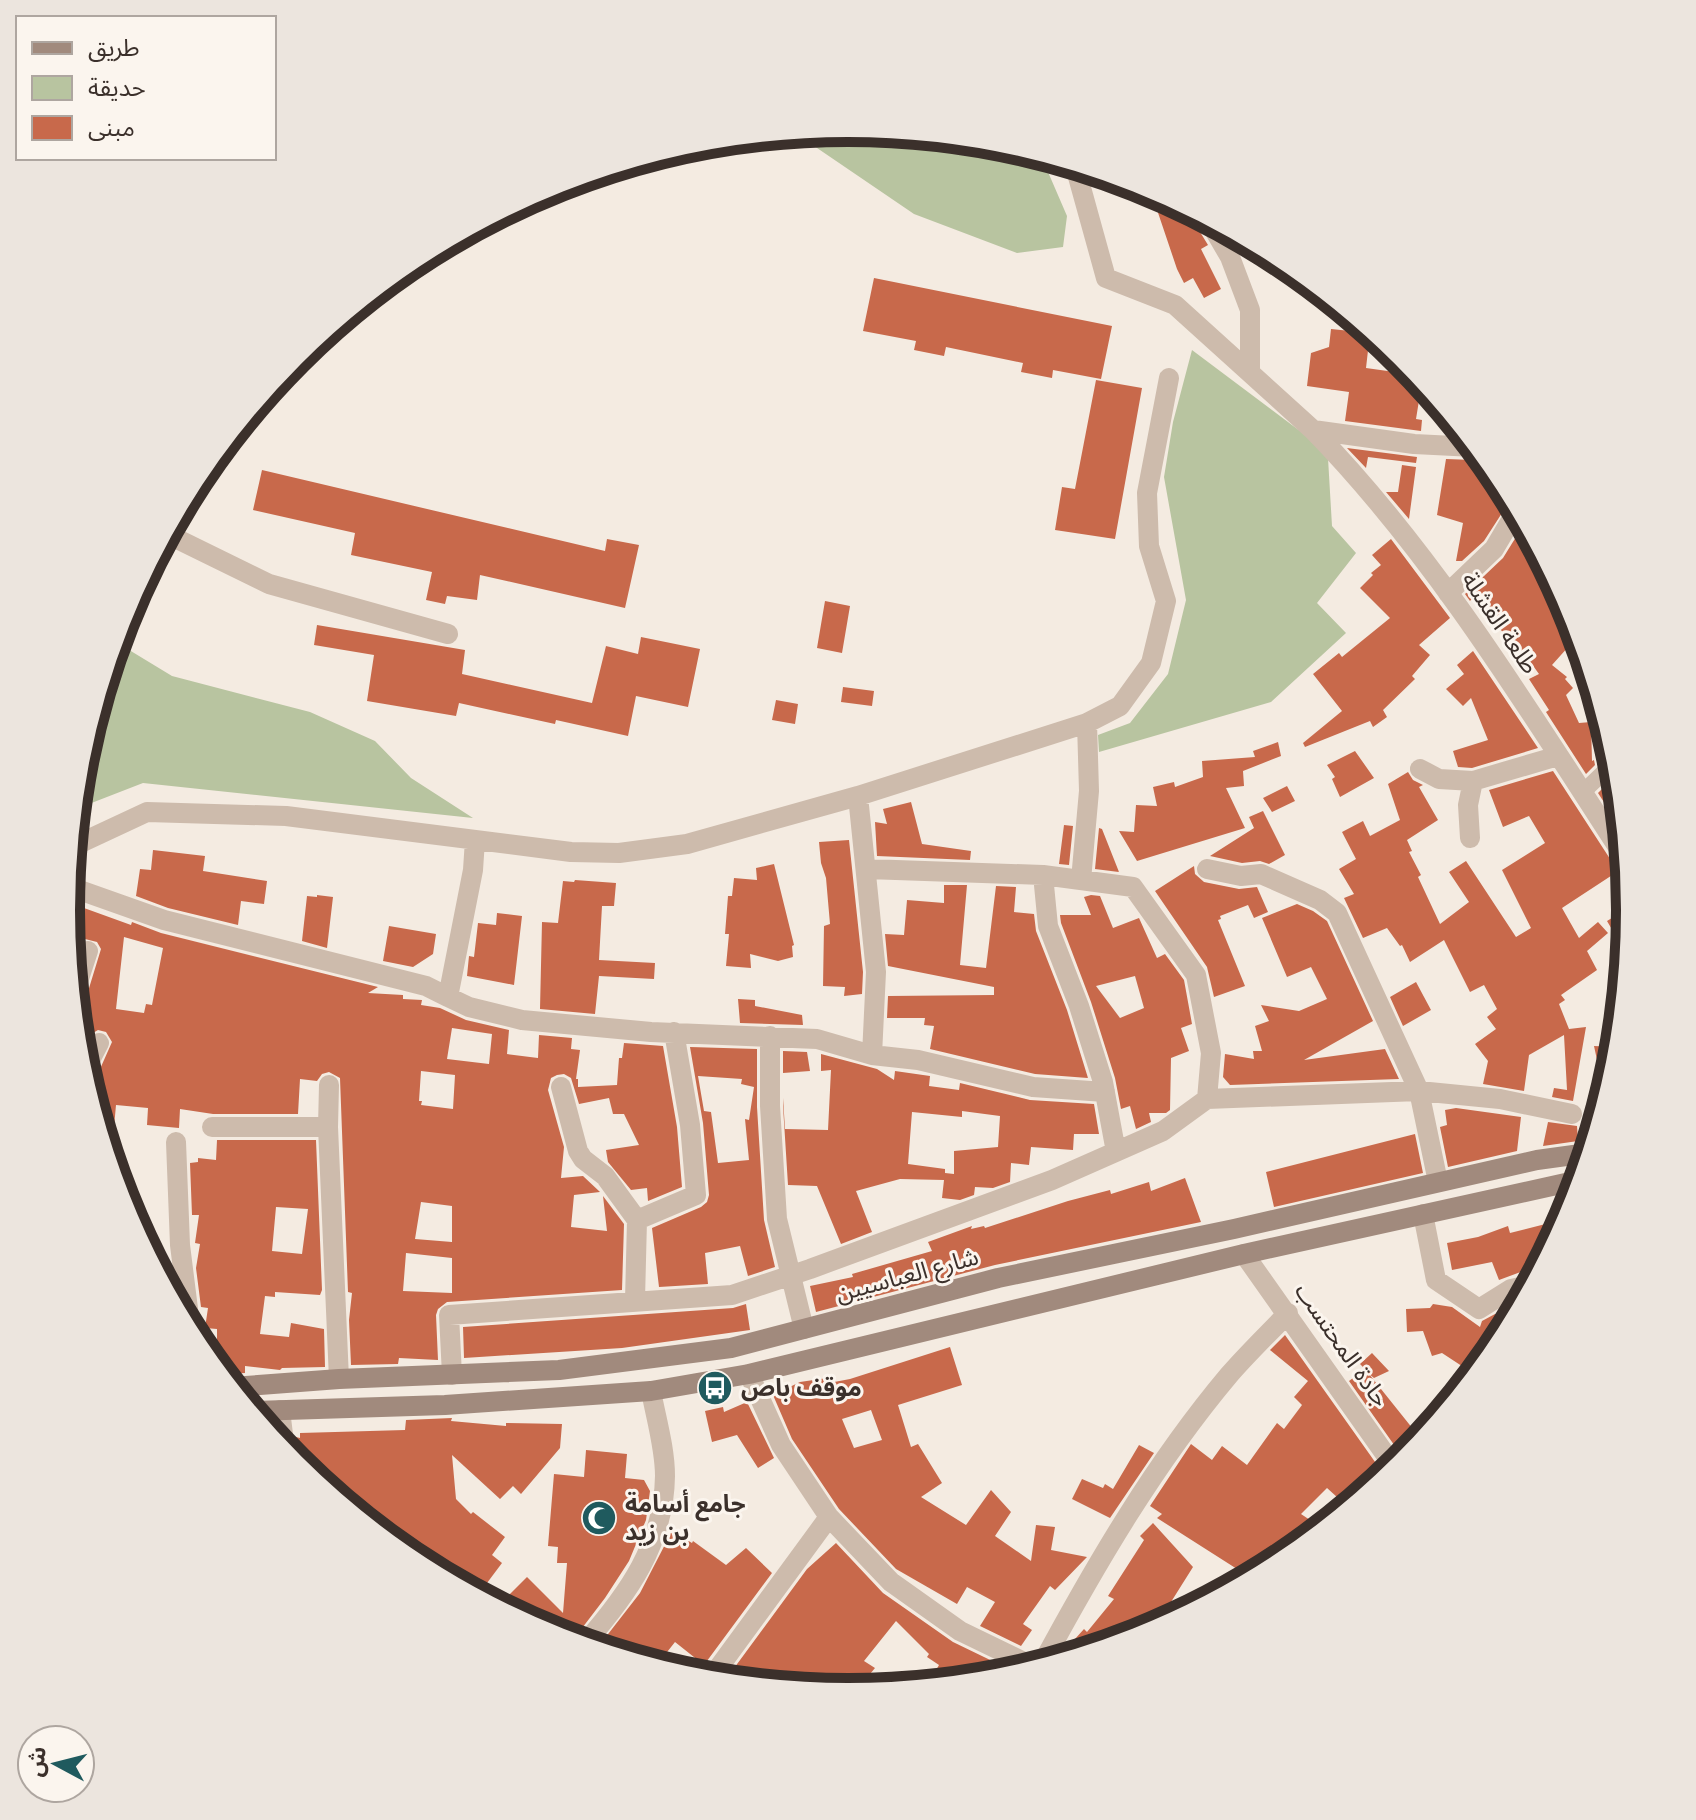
<svg xmlns="http://www.w3.org/2000/svg" width="1696" height="1820" viewBox="0 0 1696 1820" font-family="Roboto,'Noto Sans Arabic',sans-serif">
  <style>
    .green { fill: #b8c4a0 }
    .building { fill: #c8694b; fill-rule: evenodd }
    .lines { fill: none; stroke-linecap: round; stroke-linejoin: round }
    .pedestrian { stroke: #cdbbac; stroke-width: 16 }
    .minor { stroke: #cdbbac; stroke-width: 20 }
    .secondary { stroke: #a18a7d; stroke-width: 20 }
    .labels { text-anchor: middle; dominant-baseline: central; stroke-width: 6; stroke-linejoin: round; paint-order: stroke }
    .street-label { font-size: 24px; fill: #3b302b; stroke: #fbf5ee }
    .poi-label { font-size: 24px; font-weight: bold; fill: #3b302b; stroke: #fbf5ee; text-anchor: start }
    .rim { fill: none; stroke: #3b302b; stroke-width: 10 }
  </style>
  <rect width="100%" height="100%" fill="#f4ebe1"/>
  <path class="green" d="M848,128L1001,143L1028,151L1045,165L1067,216L1063,247L1017,253L914,214L795,133Z
    M1192,350L1304,434L1328,458L1332,526L1356,553L1317,603L1346,633L1271,702L1099,752L1098,735L1130,723L1168,674L1186,600L1164,477L1173,422Z
    M116,642L172,676L310,712L375,741L411,778L473,818L143,783L76,809L81,757Z"/>
  <path class="building" d="M1150,189L1195,213L1197,227L1208,245L1201,249L1221,289L1204,298L1193,278L1184,283L1177,269Z
    M874,278L1112,326L1101,379L1053,370L1052,378L1021,372L1023,363L946,347L944,356L914,350L916,341L863,331Z
    M1331,329L1370,333L1366,368L1416,375L1422,382L1416,419L1422,420L1421,431L1345,421L1349,392L1307,386L1311,353L1329,347Z
    M1096,380L1142,388L1115,539L1055,530L1062,487L1075,489Z
    M1347,448L1417,457L1416,463L1368,457L1366,468Z
    M1482,456L1498,476L1511,499L1484,541L1462,561H1456L1463,523L1437,515L1446,459L1473,460Z
    M1402,465L1416,467L1409,519L1386,492H1398Z
    M262,470L605,551L607,539L639,545L625,608L480,575L477,600L447,596L445,604L426,600L432,572L351,555L355,533L253,510Z
    M1524,524L1571,611L1578,636L1552,665L1567,677L1565,679L1573,688L1566,695L1579,723L1591,722L1592,761L1594,760L1595,765L1586,774L1546,712L1549,710L1529,679L1539,674L1526,656L1497,626L1495,628L1474,596L1470,601L1465,594L1503,558Z
    M1391,539L1450,618L1419,645L1430,655L1412,676L1415,679L1383,710L1387,717L1373,727L1370,721L1305,747L1303,743L1342,711L1313,674L1339,653L1342,657L1390,618L1360,588L1373,575L1371,573L1381,565L1372,555Z
    M825,601L850,606L842,653L817,648Z
    M317,625L465,650L462,674L592,703L606,646L638,654L641,637L700,649L688,707L636,696L628,736L556,720L555,724L459,703L456,716L367,701L374,655L314,645Z
    M1473,651L1538,748L1472,768L1458,767L1453,751L1488,740L1471,698L1463,706L1446,689L1464,674L1457,665Z
    M843,687L874,691L872,706L841,702Z
    M776,700L798,704L795,724L772,720Z
    M1278,742L1281,756L1243,771L1244,786L1226,788L1245,828L1137,861L1119,831L1134,832L1136,805L1157,806L1153,787L1174,782L1175,787L1203,777L1202,761L1255,757L1253,751Z
    M1355,751L1374,778L1340,797L1332,779L1335,777L1327,765Z
    M1553,771L1614,865L1620,870L1562,908L1579,938L1598,922L1608,933L1587,951L1597,970L1561,995L1565,1000L1559,1004L1569,1029L1586,1027L1573,1101L1552,1097L1554,1088L1567,1090L1564,1035L1529,1055L1524,1091L1483,1084L1488,1061L1475,1044L1496,1029L1487,1017L1497,1009L1484,985L1470,992L1444,940L1410,962L1402,945L1400,946L1387,928L1363,938L1344,898L1354,894L1339,869L1356,859L1342,832L1363,821L1370,836L1400,820L1388,784L1408,772L1413,780L1423,785L1419,787L1438,820L1407,840L1412,851L1409,852L1421,875L1418,877L1440,924L1469,902L1449,872L1466,861L1516,937L1531,928L1502,870L1545,843L1529,816L1503,827L1489,790Z
    M1617,774L1622,825V830L1598,793Z
    M1287,786L1295,801L1272,812L1263,798Z
    M911,802L922,844L971,851L970,860L877,856L875,822L887,824L883,809Z
    M1263,811L1285,855L1269,864L1260,861L1242,863L1210,856L1254,828L1249,817Z
    M1064,825L1073,826L1069,865L1059,864Z
    M1099,828L1102,829L1119,872L1095,869Z
    M849,840L863,972L862,994L844,996L845,987L823,986L824,926L830,924L826,878L821,863L819,842Z
    M153,850L205,856L203,871L267,881L264,904L241,901L238,925L168,908L136,896L140,869L151,870Z
    M774,864L794,945L792,946L793,957L778,961L750,954L751,968L726,966L729,934H725L728,896H732L734,878L757,880L756,868Z
    M1194,866L1195,874L1204,882L1239,889L1257,887L1268,912L1254,918L1248,905L1220,916L1221,919L1218,920L1245,986L1214,997L1207,967L1155,891Z
    M575,880L616,883L614,906H602L599,960L655,963L654,979L599,976L595,1014L540,1009L542,922L558,923L563,881L574,882Z
    M944,885H967L960,965L986,968L996,886L1016,887L1014,912L1034,914L1036,931L1067,1010L1088,1078L1035,1074L930,1049L934,1026L924,1025L925,1018H887L888,996L994,995V987L888,966L885,934L904,935L907,900L944,903Z
    M317,895L333,897L327,948L302,941L307,896L317,897Z
    M1091,895L1100,896L1113,928L1139,918L1157,958L1165,954L1184,980L1192,1024L1181,1028L1189,1051L1171,1058L1170,1110L1166,1113H1149L1151,1122L1136,1129L1130,1106L1121,1109L1115,1078L1091,1002L1061,923L1060,915H1091L1084,897ZM1135,976L1144,1008L1120,1018L1096,986Z
    M67,903L82,911L84,908L131,925L132,922L161,933L378,987L368,993L403,995V999L422,1000L421,1005L440,1008L466,1020L509,1030L507,1054L538,1058L539,1035L572,1038L571,1049L580,1050L576,1079H578V1087L617,1085L619,1058H622L624,1043L663,1046L677,1127L682,1187L648,1201L647,1188L631,1190L608,1162L606,1150L639,1145L624,1114H613L609,1098L579,1104L571,1078L564,1074L557,1075L551,1078L548,1090L564,1147L561,1178L583,1176L600,1192L574,1195L571,1227L607,1231L603,1196L624,1224L622,1290L447,1302L438,1309L436,1315L438,1360L399,1358L398,1364L351,1365L349,1320L352,1293L348,1292L340,1078L329,1072L322,1074L317,1081L300,1079L298,1114H213L180,1109L179,1128L147,1125L148,1108L116,1105L111,1160L88,1084L96,1078L112,1042L106,1032L98,1030L88,1036L80,1052L76,1007L82,1004L86,998L101,949L97,942L85,939L76,946L71,961ZM124,937L163,948L152,1005L146,1004L144,1013L116,1009ZM452,1028L492,1034L489,1064L447,1059ZM421,1071L455,1075L453,1109L421,1105L422,1101H419ZM421,1202L452,1206V1242L415,1239ZM406,1253L452,1258V1293L403,1291Z
    M1297,904L1313,911L1327,921L1373,1021L1304,1060L1385,1049L1399,1079L1230,1085L1223,1077L1225,1054L1254,1059L1253,1051H1262L1255,1026L1269,1021L1261,1005L1299,1011L1327,999L1311,967L1287,977L1262,918Z
    M1630,907L1628,931L1617,938L1607,921Z
    M497,913L522,916L514,985L467,976L469,956L474,957L478,923L496,925Z
    M389,926L436,934L433,954L413,967L383,961Z
    M1416,982L1431,1010L1403,1026L1390,997Z
    M738,999L755,1000V1006L802,1015L803,1025L740,1023Z
    M1594,1046L1616,1047L1615,1063L1605,1097Z
    M690,1047L757,1049V1107L764,1220L775,1267L748,1276L740,1246L705,1253L708,1284L659,1287L652,1228L701,1207L707,1202L709,1195L703,1123ZM698,1076L742,1079L741,1084L754,1087L749,1120L745,1119L749,1160L718,1163L711,1112L704,1111Z
    M783,1051L807,1052L810,1071L783,1073Z
    M821,1054L877,1069L894,1080L895,1071L930,1076L929,1086L959,1090L960,1083L1030,1100L1094,1104L1099,1134H1074L1073,1150L1031,1147L1029,1165L1011,1163L1010,1182L993,1188L975,1187L974,1195L960,1200L942,1198L944,1180L900,1179L856,1191L872,1232L841,1244L817,1186L788,1185L783,1106V1098L785,1129L828,1130L831,1070L821,1071ZM962,1111L1000,1116L998,1147L954,1151V1174L945,1173V1169L908,1164L912,1112L962,1117Z
    M1456,1108L1521,1117L1517,1151L1448,1167L1440,1127L1447,1125L1445,1110Z
    M1548,1122L1577,1126L1578,1141L1543,1146Z
    M1415,1134L1423,1173L1274,1207L1266,1172Z
    M217,1140H316L322,1290L320,1295L275,1292V1297L265,1296L260,1334L289,1337L291,1323L324,1329L325,1367L282,1368L280,1370L245,1366V1373L230,1374H222L217,1368V1329L205,1328L208,1308L201,1307L196,1268L200,1244L195,1243L199,1215H192L190,1163L198,1162V1158L216,1160ZM276,1207L308,1209L302,1254L272,1251Z
    M1185,1178L1201,1222L995,1265L816,1312L810,1286L853,1277L852,1274L932,1251L928,1242L972,1226L971,1229L984,1226L985,1228L1068,1201L1110,1190L1111,1194L1149,1182L1151,1191Z
    M1565,1219L1538,1271L1527,1272L1526,1270L1499,1280L1492,1262L1452,1270L1447,1243L1478,1237L1508,1226L1510,1233Z
    M746,1304L750,1330L622,1348L464,1358L463,1327L733,1308Z
    M1433,1304L1452,1307L1480,1327L1482,1321L1495,1314L1511,1321L1498,1345L1474,1374L1442,1353L1432,1356L1423,1331L1407,1332L1406,1309L1430,1308Z
    M1285,1335L1385,1476L1378,1481L1376,1477L1348,1507L1327,1488L1301,1514L1322,1528L1290,1554L1283,1549L1273,1565L1248,1576L1157,1518L1162,1514L1150,1506L1191,1444L1212,1460L1222,1446L1247,1465L1277,1423L1284,1429L1302,1405L1294,1397L1308,1381L1270,1350Z
    M950,1347L962,1385L898,1405L911,1447L918,1444L942,1483L921,1497L966,1525L991,1490L1011,1512L995,1536L1031,1561L1036,1525L1055,1527L1051,1550L1087,1557L1055,1590L1050,1586L1023,1624L1032,1630L1021,1646L980,1626L995,1602L967,1587L957,1604L896,1569L839,1509L792,1439L773,1395L800,1382L827,1378L829,1383L850,1379ZM871,1410L882,1440L854,1448L842,1419Z
    M1372,1353L1389,1371L1374,1378L1369,1374L1421,1439L1404,1459L1349,1381L1365,1369L1360,1364Z
    M747,1402L774,1458L758,1468L737,1435L712,1442L705,1411L723,1407L724,1412Z
    M452,1418L451,1421L506,1426V1423L562,1424L560,1448L521,1494L513,1486L500,1499L452,1455L456,1499L471,1514L473,1512L505,1537L492,1555L502,1563L478,1595L418,1563L387,1530L390,1527L367,1510L359,1515L314,1479L297,1456L296,1437L300,1438V1433L405,1430L406,1420Z
    M1139,1445L1154,1453L1110,1518L1072,1499L1082,1479L1103,1488L1105,1484L1113,1489Z
    M586,1450L627,1454L625,1478L644,1480L650,1491L646,1520L629,1561L605,1598L573,1640L548,1632L498,1606L527,1577L563,1613L567,1563H557L558,1547L548,1546L554,1474L584,1477Z
    M1153,1523L1193,1567L1154,1629L1060,1659L1065,1650L1084,1629L1087,1632L1114,1599L1108,1596L1144,1540L1140,1536Z
    M672,1531L692,1543L693,1541L726,1565L746,1548L772,1573L704,1665L675,1642L660,1661L656,1658L652,1664L598,1647L640,1593Z
    M836,1543L883,1593L953,1642L1015,1672L1000,1677L928,1684L939,1665L927,1657L929,1654L896,1621L864,1661L875,1668L870,1674L888,1688L848,1692L735,1681L729,1675L807,1569Z"/>
  <g class="lines">
    <path class="pedestrian" d="M1582,793L1607,769L1602,747V714"/>
    <path class="minor" d="M1075,166L1106,278L1175,305L1313,430L1414,444L1474,447
      M1209,221L1230,257L1250,310V373
      M1313,430C1435,555 1530,712 1625,858
      M167,534L269,584L448,634
      M1448,593L1494,549L1517,510
      M1420,769L1439,779L1473,781
      M858,796L876,972L872,1055
      M1470,838L1468,805L1473,781L1558,756
      M72,847L147,812L286,816L571,852L619,853L687,844L858,796L1087,723L1120,706L1151,663L1166,601L1149,546L1147,493L1169,378
      M1207,869L1241,876L1261,874L1320,900L1337,913L1419,1091L1438,1182
      M1043,875L1048,926L1079,1006L1103,1082L1116,1152
      M1081,880L1089,791L1087,723
      M68,886L164,920L426,986L448,997L473,870L475,840
      M74,994L88,951
      M448,997L469,1007L522,1020L651,1032L817,1039L872,1055L918,1060L1033,1087L1105,1092
      M770,1036V1106L777,1219L804,1329
      M84,1072L99,1043
      M329,1085L328,1127L339,1379
      M561,1087L578,1151L583,1159L605,1176L637,1220L635,1300
      M1207,1099L1419,1091L1500,1099L1572,1114
      M212,1127H328
      M176,1142L180,1245L191,1333
      M1423,1214L1436,1280L1479,1309L1511,1289L1530,1285
      M637,1220L696,1195L690,1125L674,1032
      M1244,1254L1395,1468
      M749,1374L781,1445L829,1517L891,1582L960,1631L1034,1667
      M452,1375L449,1315L732,1295L810,1269L1052,1180L1163,1131L1207,1099L1211,1053L1196,975L1133,887L1043,875L867,869
      M280,1410L285,1451
      M585,1643C628,1594 664,1544 665,1476C665,1448 656,1418 651,1391
      M1042,1664C1096,1564 1155,1463 1229,1375C1248,1353 1269,1333 1288,1313
      M711,1678L829,1517"/>
    <path class="secondary" d="M232,1387L339,1379L559,1370L731,1348L998,1278L1234,1229L1537,1160L1588,1153
      M253,1411L445,1405L651,1391L749,1374L1244,1254L1579,1180"/>
  </g>
  <defs>
    <g id="bus-disc" transform="scale(1.8)"><circle r="9.5" fill="#1f5a5e" stroke="#fbf5ee"/><path d="M-5-6H5V4H4V6H2V4H-2V6H-4V4H-5ZM-3.5-4V0h7V-4ZM-3.5 1.2v1.5H-2V1.2ZM2 1.2v1.5H3.5V1.2Z" fill="#fff"/></g>
    <g id="mosque-disc" transform="scale(1.8)"><circle r="9.5" fill="#1f5a5e" stroke="#fbf5ee"/><path d="M3.5-4.9A6 6 0 1 0 3.5 4.9A5 5 0 1 1 3.5-4.9Z" fill="#fff"/></g>
  </defs>
  <g fill-rule="evenodd">
    <use href="#bus-disc" x="715" y="1388"/>
    <use href="#mosque-disc" x="599" y="1518"/>
  </g>
  <g class="labels">
    <g class="street-label">
      <text transform="translate(1500 623) rotate(56)">طلعة القشلة</text>
      <text transform="translate(907 1275) rotate(-15)">شارع العباسيين</text>
      <text transform="translate(1342 1345) rotate(55)">جادة المحتسب</text>
    </g>
    <g class="poi-label">
      <text x="741" y="1388">موقف باص</text>
      <text x="625" y="1504">جامع أسامة<tspan x="625" dy="28">بن زيد</tspan></text>
    </g>
  </g>
  <path d="M0 0H1696V1820H0ZM80 910a768 768 0 1 1 1536 0a768 768 0 1 1-1536 0Z" fill="#ece5de" fill-rule="evenodd"/>
  <path class="rim" d="M80 910a768 768 0 1 1 1536 0a768 768 0 1 1-1536 0Z"/>
  <rect x="16" y="16" width="260" height="144" fill="#fbf5ee" stroke="#aea6a0" stroke-width="2"/>
  <rect x="32" y="42" width="40" height="12" fill="#a18a7d" stroke="#aea6a0" stroke-width="2"/>
  <text x="88" y="56" font-size="24" fill="#3b302b">طريق</text>
  <rect x="32" y="76" width="40" height="24" fill="#b8c4a0" stroke="#aea6a0" stroke-width="2"/>
  <text x="88" y="96" font-size="24" fill="#3b302b">حديقة</text>
  <rect x="32" y="116" width="40" height="24" fill="#c8694b" stroke="#aea6a0" stroke-width="2"/>
  <text x="88" y="136" font-size="24" fill="#3b302b">مبنى</text>
  <g transform="translate(56 1764) rotate(277)"><circle r="38" fill="#fbf5ee" stroke="#aea6a0" stroke-width="2"/>
  <path d="M0-6L14 30L0 20L-14 30Z" fill="#1f5a5e"/>
  <text y="-12" font-size="22" font-weight="bold" text-anchor="middle" fill="#3b302b">ش</text>
  </g>
</svg>
